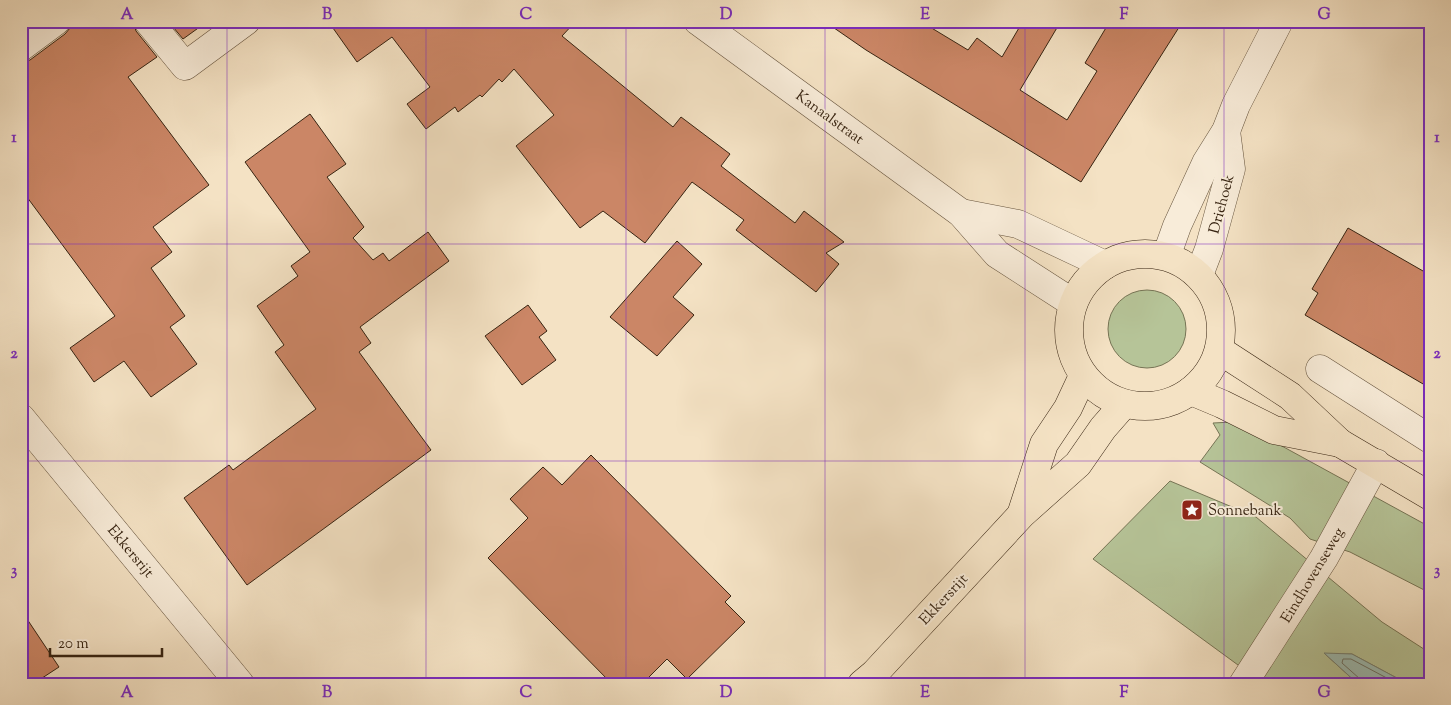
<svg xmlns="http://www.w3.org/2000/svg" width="1451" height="705" viewBox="0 0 1451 705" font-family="'Sorts Mill Goudy',serif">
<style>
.green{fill:#b6c498;stroke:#767455}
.water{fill:#9cbdb5;stroke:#748074}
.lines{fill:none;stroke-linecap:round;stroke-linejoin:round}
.shore{stroke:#6a7064;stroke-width:1}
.building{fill:#cb8666;stroke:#372412}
.minor-casing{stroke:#66543e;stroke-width:29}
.major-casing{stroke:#372412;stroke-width:29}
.minor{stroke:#f8ecd9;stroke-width:28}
.major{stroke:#f4e2c4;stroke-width:28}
.grid{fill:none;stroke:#7b2cbf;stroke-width:1;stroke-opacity:0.55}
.labels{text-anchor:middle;stroke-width:4;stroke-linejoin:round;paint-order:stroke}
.street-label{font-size:15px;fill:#372412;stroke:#f8ecd9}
.poi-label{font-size:15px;fill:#372412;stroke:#f8ecd9;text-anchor:start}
.neatline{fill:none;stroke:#7b2cbf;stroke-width:2}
.grid-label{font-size:16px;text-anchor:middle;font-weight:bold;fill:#7b2cbf}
</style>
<rect width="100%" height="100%" fill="#f4e2c4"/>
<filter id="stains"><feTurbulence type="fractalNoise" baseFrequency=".004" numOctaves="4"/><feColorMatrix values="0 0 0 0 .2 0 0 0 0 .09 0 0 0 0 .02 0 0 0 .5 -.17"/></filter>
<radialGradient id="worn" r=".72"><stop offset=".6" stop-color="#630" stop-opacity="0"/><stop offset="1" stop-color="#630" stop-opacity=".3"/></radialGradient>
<g class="green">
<circle cx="1147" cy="329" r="39"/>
<path d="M1233,422L1280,445L1430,527V593L1350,552L1310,539L1290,518L1200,462L1220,435L1213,423Z"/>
<path d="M1170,481L1256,517L1382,622L1430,653V684H1408L1352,654H1325L1358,684H1264L1093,559Z"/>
</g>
<path class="water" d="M1324,653L1352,654L1408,684H1358Z"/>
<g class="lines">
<path class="shore" d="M1361,684L1360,679L1342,663L1343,659H1351L1398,684"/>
</g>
<g class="building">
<path d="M71,21H133L136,31L157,57L128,77L209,185L153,227L172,252L151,268L185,316L170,327L197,364L151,397L124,361L94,382L70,348L115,316L21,189V62L30,60L65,34L70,28Z"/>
<path d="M168,21H208L183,39Z"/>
<path d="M328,21H576L562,36L673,127L681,117L730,154L721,166L795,223L804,211L844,242L826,253L839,264L816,292L736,230L744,220L692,182L645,243L603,211L580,228L516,146L554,115L514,69L502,82L499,79L482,97L480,95L458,112L455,107L426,129L407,104L430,87L392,37L357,62Z"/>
<path d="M824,21H920L968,50L977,38L1002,57L1023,21H1061L1020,90L1067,120L1097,71L1085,63L1110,21H1183L1081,182L866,50Z"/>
<path d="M310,114L346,164L327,177L364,227L353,238L373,260L383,253L389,261L428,232L449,261L360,327L371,343L359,352L431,450L247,585L184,498L229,465L233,470L316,409L275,352L284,345L257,306L298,276L291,266L310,252L245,162Z"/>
<path d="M1348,228L1430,275V388L1305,315L1318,293L1312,289Z"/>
<path d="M677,241L702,264L673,297L694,315L657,356L610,317Z"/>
<path d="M528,305L547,331L539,337L556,360L522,385L485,336Z"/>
<path d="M591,455L731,596L725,602L745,622L687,679L667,659L642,684H612L488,558L528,518L510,499L543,467L562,485Z"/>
<path d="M21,610L59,667L33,684H21Z"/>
</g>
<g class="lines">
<g class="minor-casing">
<g id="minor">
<path d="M148,21L185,66L246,21"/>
<path d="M698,21L961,213L997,254L1073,303"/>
<path d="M21,47L56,21"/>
<path d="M961,213L1018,224L1105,265"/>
<path d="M1167,254L1177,226L1206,163L1226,131L1236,105L1279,21"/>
<path d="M1199,275L1209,249L1231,169L1226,131"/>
<path d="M1320,369L1430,439"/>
<path d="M21,418L240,684"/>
<path d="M1243,684L1324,558L1376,463"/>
</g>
</g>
<g class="major-casing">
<g id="major">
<circle cx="1145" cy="330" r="76"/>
<path d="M1219,350L1290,396L1340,443L1430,496"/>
<path d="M1191,391L1222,404L1274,430L1340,443"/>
<path d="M1022,512L1044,444L1068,408L1083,376"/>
<path d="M862,684L874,674L1022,514L1078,464L1103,428L1124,404"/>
</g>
</g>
<use href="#minor" class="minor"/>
<use href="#major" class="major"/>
</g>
<path class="grid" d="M227,21V684M426,21V684M626,21V684M825,21V684M1025,21V684M1224,21V684M21,244H1430M21,461H1430"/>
<defs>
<g id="sight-square" transform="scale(1.125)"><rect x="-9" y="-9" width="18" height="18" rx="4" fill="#8f2418" stroke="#f8ecd9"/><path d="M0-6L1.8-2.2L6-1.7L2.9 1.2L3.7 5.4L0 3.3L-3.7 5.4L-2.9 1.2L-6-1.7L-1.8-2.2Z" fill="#fff"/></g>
</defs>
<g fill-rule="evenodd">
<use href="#sight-square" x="1192" y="510"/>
</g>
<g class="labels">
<g class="street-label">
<text transform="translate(830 117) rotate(36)" y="5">Kanaalstraat</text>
<text transform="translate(1221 204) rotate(-75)" y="5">Driehoek</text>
<text transform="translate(131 551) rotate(50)" y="5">Ekkersrijt</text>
<text transform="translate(1312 575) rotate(-59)" y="5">Eindhovenseweg</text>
<text transform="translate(943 599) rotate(-47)" y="5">Ekkersrijt</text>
</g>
<g class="poi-label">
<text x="1208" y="515">Sonnebank</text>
</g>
</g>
<rect width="1451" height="705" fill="none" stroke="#f4e2c4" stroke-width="55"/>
<path d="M50 648v8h112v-8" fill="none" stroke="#372412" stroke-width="2.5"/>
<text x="58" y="648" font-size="15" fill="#372412" stroke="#f8ecd9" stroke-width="4" paint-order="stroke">20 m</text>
<rect x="28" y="28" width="1396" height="650" class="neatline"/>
<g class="grid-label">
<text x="127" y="19">A</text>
<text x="327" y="19">B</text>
<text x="526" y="19">C</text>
<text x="726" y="19">D</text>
<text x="925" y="19">E</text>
<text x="1124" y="19">F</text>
<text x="1324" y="19">G</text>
<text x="14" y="142">1</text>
<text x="1437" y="142">1</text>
<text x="14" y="358">2</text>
<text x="1437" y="358">2</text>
<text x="14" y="575">3</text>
<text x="1437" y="575">3</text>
<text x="127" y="697">A</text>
<text x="327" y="697">B</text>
<text x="526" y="697">C</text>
<text x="726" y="697">D</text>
<text x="925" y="697">E</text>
<text x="1124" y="697">F</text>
<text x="1324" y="697">G</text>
</g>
<rect width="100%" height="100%" filter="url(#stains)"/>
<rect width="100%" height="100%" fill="url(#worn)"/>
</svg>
